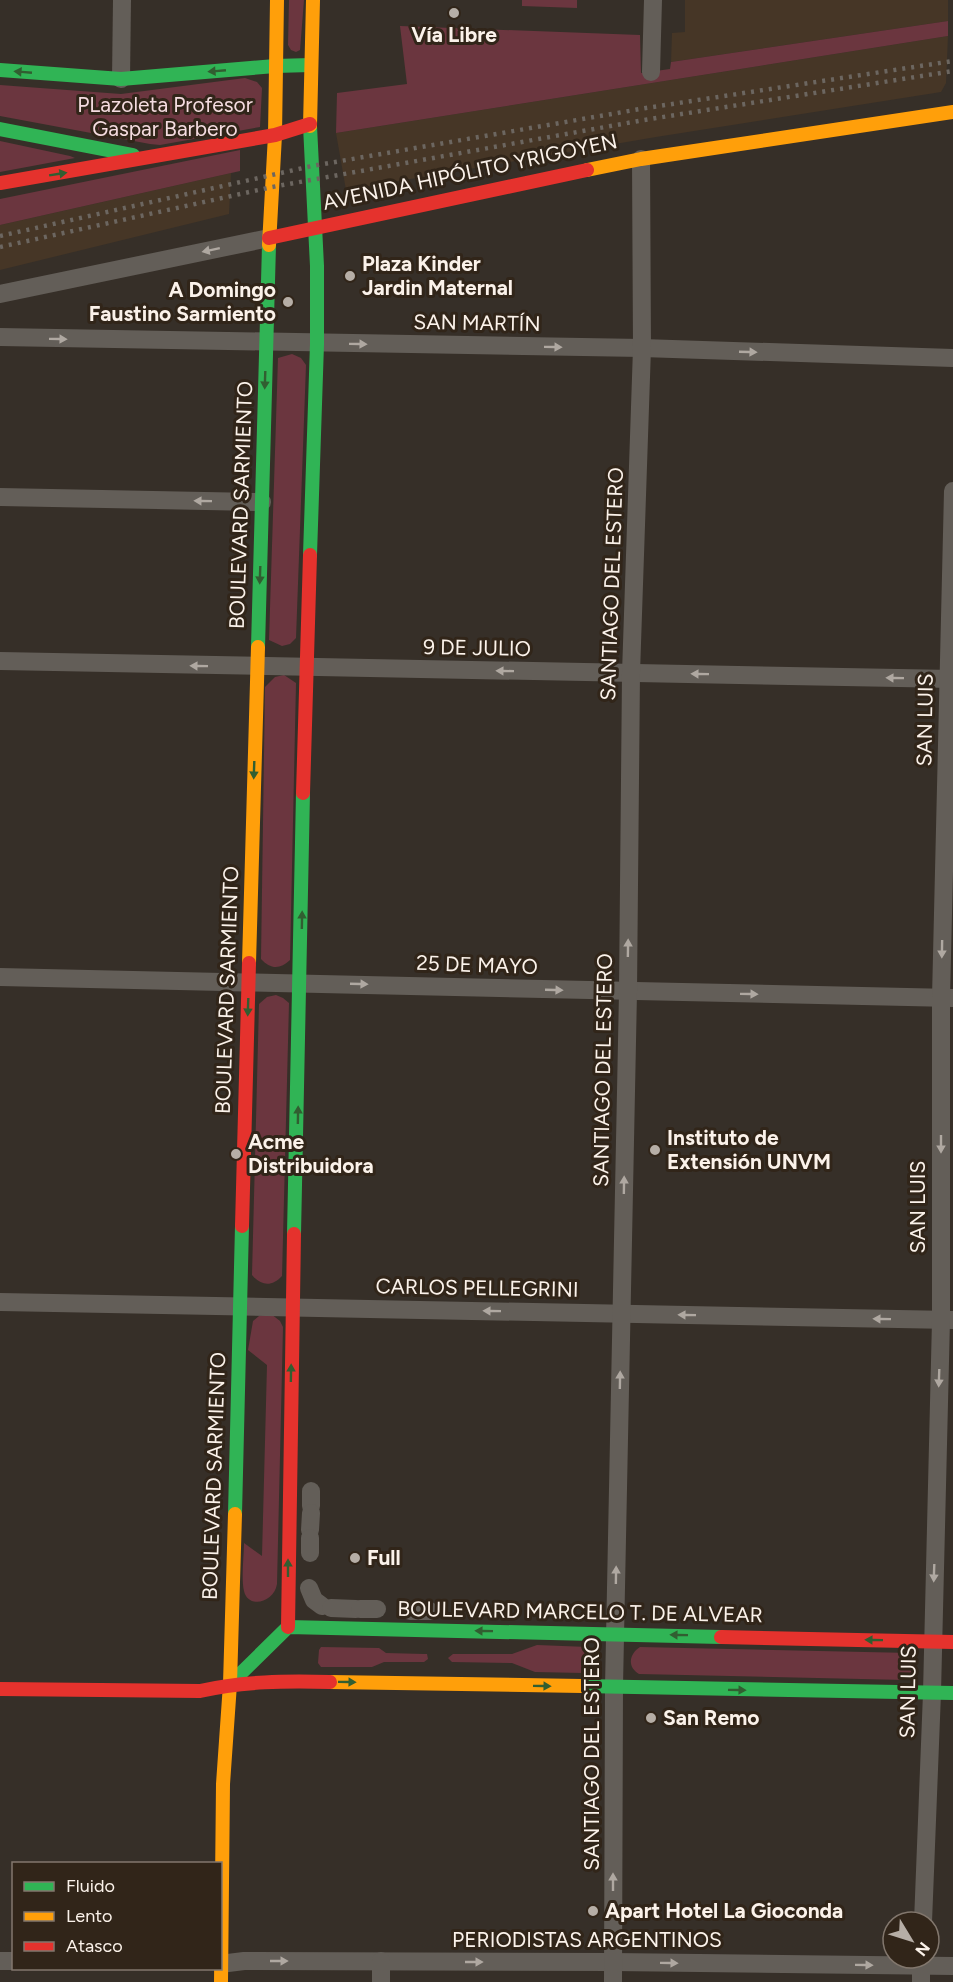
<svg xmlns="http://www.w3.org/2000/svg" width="953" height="1982" viewBox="0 0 953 1982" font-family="Figtree,sans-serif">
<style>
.built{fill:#463626}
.green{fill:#6b363f}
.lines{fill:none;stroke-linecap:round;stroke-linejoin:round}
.street{stroke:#635e58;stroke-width:18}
.fast{stroke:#30b455;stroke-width:14}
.slow{stroke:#ff9f0a;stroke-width:14}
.jam{stroke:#e5322d;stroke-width:14}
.rail{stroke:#6c6660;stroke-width:4.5;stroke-dasharray:3 6;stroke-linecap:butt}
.oneway{fill:#315e31}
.oneway2{fill:#afa8a1}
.poi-dot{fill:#b6aea6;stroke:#312519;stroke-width:2}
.labels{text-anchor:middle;stroke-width:6;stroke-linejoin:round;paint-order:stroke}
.poi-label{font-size:21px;font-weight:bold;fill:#fbf2ea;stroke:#312519;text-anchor:start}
.park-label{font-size:21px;fill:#f5dce0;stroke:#312519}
.street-label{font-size:21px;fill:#fbf2ea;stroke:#312519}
</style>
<rect width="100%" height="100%" fill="#362f28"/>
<g class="built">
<path d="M685,0H948V21L671,62L672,33L685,32Z"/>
<path d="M948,36L946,83L941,92L656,137L346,190L336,133Z"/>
<path d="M231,173L229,214L0,270V225Z"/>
</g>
<g class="green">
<path d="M289,0H304L300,50L296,52L291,50L288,45Z"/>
<path d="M522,0H577V8L522,6Z"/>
<path d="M948,21V36L336,133L337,93L407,84L400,26L640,35L641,73L670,69L671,62Z"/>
<path d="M245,78L257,82L262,88L260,127L160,145L150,144L0,116V85L121,94Z"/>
<path d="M0,141L70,156L75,158L0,172Z"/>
<path d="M240,150V171L0,225V199Z"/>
<path d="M292,354L301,358L306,365L296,638L290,644L282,646L269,640L278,358Z"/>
<path d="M284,675L296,683L290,960C280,970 270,969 261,959L265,687L275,677Z"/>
<path d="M276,995L283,998L289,1003L282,1276C272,1287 261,1286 252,1275L259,1004L267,997Z"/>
<path d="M271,1314L280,1321L283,1327L277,1584C274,1603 248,1609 244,1591C241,1578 244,1556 244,1543L262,1556L267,1365L248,1350L253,1321L259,1316Z"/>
<path d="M537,1645L588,1647L594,1653V1665L588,1671L583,1673L535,1672L512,1663L452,1662L448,1658L453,1654H512Z"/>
<path d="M321,1647L379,1648L386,1653L424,1654H427L428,1659L424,1662H384L372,1667H321L318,1663L319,1650Z"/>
<path d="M640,1647L911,1653C918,1663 919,1674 906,1680L639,1674C627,1667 629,1654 640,1647Z"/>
</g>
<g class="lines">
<g class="street">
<path d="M651,72L653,0"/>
<path d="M121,79L122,0"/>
<path d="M0,294L269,238"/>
<path d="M0,337L642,348L953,358"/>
<path d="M0,497L262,502"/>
<path d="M0,661L953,679"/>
<path d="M0,977L952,998"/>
<path d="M0,1302L952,1320"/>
<path d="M311,1506V1491"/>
<path d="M310,1530L311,1513"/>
<path d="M310,1553V1538"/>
<path d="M309,1588L314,1600L322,1606"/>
<path d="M331,1608L356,1609"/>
<path d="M360,1609H377"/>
<path d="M410,1611H430"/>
<path d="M923,1922L932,1693L941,1320V998L953,491"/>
<path d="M0,1961H14"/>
<path d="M220,1964L244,1961L613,1962L953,1966"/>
<path d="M381,1982V1961"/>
<path d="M613,1982L614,1687L628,992L631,673L642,348L641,159"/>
<path d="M921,1982V1958"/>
</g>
<g class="fast">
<path d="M0,70L121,79L275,66L311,65"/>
<path d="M0,129L133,155"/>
<path d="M310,555L317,344V266L310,126"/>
<path d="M258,647L269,245"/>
<path d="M294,1234L303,793"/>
<path d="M235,1514L242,1226"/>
<path d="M230,1684L288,1627L721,1637"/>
<path d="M582,1686L953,1693"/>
</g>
<g class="slow">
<path d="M310,126L313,0"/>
<path d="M587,170L641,159L953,112"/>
<path d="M269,245L275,135L277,0"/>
<path d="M249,963L258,647"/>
<path d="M330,1682L582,1686"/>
<path d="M221,1982L223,1784L230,1684L235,1514"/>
</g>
<g class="jam">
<path d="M0,183L275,135L310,124"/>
<path d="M269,238L587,170"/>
<path d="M303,793L310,555"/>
<path d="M242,1226L249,963"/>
<path d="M288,1627L294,1234"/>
<path d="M721,1637L953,1642"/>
<path d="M0,1689L200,1691C243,1681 286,1681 330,1682"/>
</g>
<g class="rail">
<path d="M0,236L312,166L646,108L953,61"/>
<path d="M0,247L272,187L644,120L953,71"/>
</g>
</g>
<defs><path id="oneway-solid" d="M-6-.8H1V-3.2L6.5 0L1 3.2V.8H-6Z" transform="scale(1.5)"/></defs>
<g class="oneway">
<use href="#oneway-solid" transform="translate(217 71) rotate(175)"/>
<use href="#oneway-solid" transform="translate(23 72) rotate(-175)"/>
<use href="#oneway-solid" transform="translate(58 174) rotate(-9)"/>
<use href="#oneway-solid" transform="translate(265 380) rotate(92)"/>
<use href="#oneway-solid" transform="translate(260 575) rotate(92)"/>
<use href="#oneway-solid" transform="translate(254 770) rotate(92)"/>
<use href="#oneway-solid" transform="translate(302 920) rotate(-89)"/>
<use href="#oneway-solid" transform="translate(248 1007) rotate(92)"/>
<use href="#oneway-solid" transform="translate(298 1115) rotate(-89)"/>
<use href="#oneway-solid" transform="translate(291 1373) rotate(-89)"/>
<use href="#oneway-solid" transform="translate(288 1568) rotate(-90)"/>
<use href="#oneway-solid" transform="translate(484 1631) rotate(-179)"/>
<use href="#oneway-solid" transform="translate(679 1635) rotate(-179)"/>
<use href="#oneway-solid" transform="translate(874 1640) rotate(-179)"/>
<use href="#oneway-solid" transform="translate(347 1682) rotate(1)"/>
<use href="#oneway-solid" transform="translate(542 1686) rotate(1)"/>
<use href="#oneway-solid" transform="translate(737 1690) rotate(1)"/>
</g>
<g class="oneway2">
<use href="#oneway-solid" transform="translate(211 250) rotate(168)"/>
<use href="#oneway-solid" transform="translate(58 339) rotate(1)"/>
<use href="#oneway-solid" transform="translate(358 344) rotate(1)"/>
<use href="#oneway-solid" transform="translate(553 347) rotate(1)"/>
<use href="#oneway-solid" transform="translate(748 352) rotate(2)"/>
<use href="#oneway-solid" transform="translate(203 501) rotate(-179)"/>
<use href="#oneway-solid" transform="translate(199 666) rotate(-179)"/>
<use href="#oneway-solid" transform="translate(505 671) rotate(-179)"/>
<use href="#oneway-solid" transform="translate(700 674) rotate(-179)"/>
<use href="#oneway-solid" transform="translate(895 678) rotate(-179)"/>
<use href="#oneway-solid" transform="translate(628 948) rotate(-89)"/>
<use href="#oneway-solid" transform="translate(942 949) rotate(91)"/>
<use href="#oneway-solid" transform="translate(359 984) rotate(2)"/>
<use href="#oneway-solid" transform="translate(554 990) rotate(2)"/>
<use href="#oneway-solid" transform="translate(749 994) rotate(1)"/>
<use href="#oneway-solid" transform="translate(941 1144) rotate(90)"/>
<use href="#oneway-solid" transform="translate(624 1185) rotate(-89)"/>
<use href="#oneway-solid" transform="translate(492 1311) rotate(-179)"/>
<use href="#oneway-solid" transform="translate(687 1315) rotate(-179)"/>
<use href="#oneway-solid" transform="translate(882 1319) rotate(-179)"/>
<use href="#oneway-solid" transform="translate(939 1378) rotate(92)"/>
<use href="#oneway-solid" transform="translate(620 1380) rotate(-89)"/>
<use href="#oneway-solid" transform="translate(934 1573) rotate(92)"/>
<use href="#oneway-solid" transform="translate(616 1575) rotate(-89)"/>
<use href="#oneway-solid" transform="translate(613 1882) rotate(-90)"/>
<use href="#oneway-solid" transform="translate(279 1961)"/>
<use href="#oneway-solid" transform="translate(474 1962)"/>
<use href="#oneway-solid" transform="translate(669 1963) rotate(1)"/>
<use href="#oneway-solid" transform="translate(864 1965) rotate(1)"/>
</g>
<g class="poi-dot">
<circle cx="454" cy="13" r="6"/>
<circle cx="350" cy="276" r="6"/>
<circle cx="288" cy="302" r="6"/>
<circle cx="655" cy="1150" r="6"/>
<circle cx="236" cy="1154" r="6"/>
<circle cx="355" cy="1558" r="6"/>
<circle cx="651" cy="1718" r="6"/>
<circle cx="593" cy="1911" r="6"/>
</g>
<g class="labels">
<g class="poi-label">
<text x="454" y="42" text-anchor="middle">Vía Libre</text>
<text x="362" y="271">Plaza Kinder<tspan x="362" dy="24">Jardin Maternal</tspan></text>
<text x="276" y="297" text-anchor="end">A Domingo<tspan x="276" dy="24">Faustino Sarmiento</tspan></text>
<text x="667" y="1145">Instituto de<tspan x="667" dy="24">Extensión UNVM</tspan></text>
<text x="248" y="1149">Acme<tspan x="248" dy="24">Distribuidora</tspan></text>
<text x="367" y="1565">Full</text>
<text x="663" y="1725">San Remo</text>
<text x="605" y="1918">Apart Hotel La Gioconda</text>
</g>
<g class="park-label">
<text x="165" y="112">PLazoleta Profesor<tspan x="165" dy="24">Gaspar Barbero</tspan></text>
</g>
<g class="street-label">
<text transform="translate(470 172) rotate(-12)" y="7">AVENIDA HIPÓLITO YRIGOYEN</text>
<text transform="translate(477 323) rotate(1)" y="7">SAN MARTÍN</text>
<text transform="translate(241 505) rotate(-88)" y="7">BOULEVARD SARMIENTO</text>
<text transform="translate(612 584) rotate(-88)" y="7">SANTIAGO DEL ESTERO</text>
<text transform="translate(477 648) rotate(1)" y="7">9 DE JULIO</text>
<text transform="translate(925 720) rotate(-89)" y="7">SAN LUIS</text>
<text transform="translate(477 965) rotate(2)" y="7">25 DE MAYO</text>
<text transform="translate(227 990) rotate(-88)" y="7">BOULEVARD SARMIENTO</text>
<text transform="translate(603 1070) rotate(-89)" y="7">SANTIAGO DEL ESTERO</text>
<text transform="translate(918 1207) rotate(-90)" y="7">SAN LUIS</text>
<text transform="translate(477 1288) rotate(1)" y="7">CARLOS PELLEGRINI</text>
<text transform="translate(214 1476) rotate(-88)" y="7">BOULEVARD SARMIENTO</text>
<text transform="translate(580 1612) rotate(1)" y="7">BOULEVARD MARCELO T. DE ALVEAR</text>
<text transform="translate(908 1692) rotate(-89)" y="7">SAN LUIS</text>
<text transform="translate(592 1754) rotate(-90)" y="7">SANTIAGO DEL ESTERO</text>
<text x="587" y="1947">PERIODISTAS ARGENTINOS</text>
</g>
</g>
<rect x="12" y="1862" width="210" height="108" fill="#312519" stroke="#82776d" stroke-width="1.5"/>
<rect x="24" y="1882" width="30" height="9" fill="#30b455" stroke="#82776d" stroke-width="1.5"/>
<text x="66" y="1892" font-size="18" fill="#fbf2ea">Fluido</text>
<rect x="24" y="1912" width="30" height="9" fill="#ff9f0a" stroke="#82776d" stroke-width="1.5"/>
<text x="66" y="1922" font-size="18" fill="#fbf2ea">Lento</text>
<rect x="24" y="1942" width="30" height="9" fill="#e5322d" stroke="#82776d" stroke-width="1.5"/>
<text x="66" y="1952" font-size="18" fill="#fbf2ea">Atasco</text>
<g transform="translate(911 1940) rotate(128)"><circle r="28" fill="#312519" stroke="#82776d" stroke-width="1.5"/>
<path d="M0-4.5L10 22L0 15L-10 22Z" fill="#b6aea6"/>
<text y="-9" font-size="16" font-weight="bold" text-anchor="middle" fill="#fbf2ea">N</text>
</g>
</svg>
